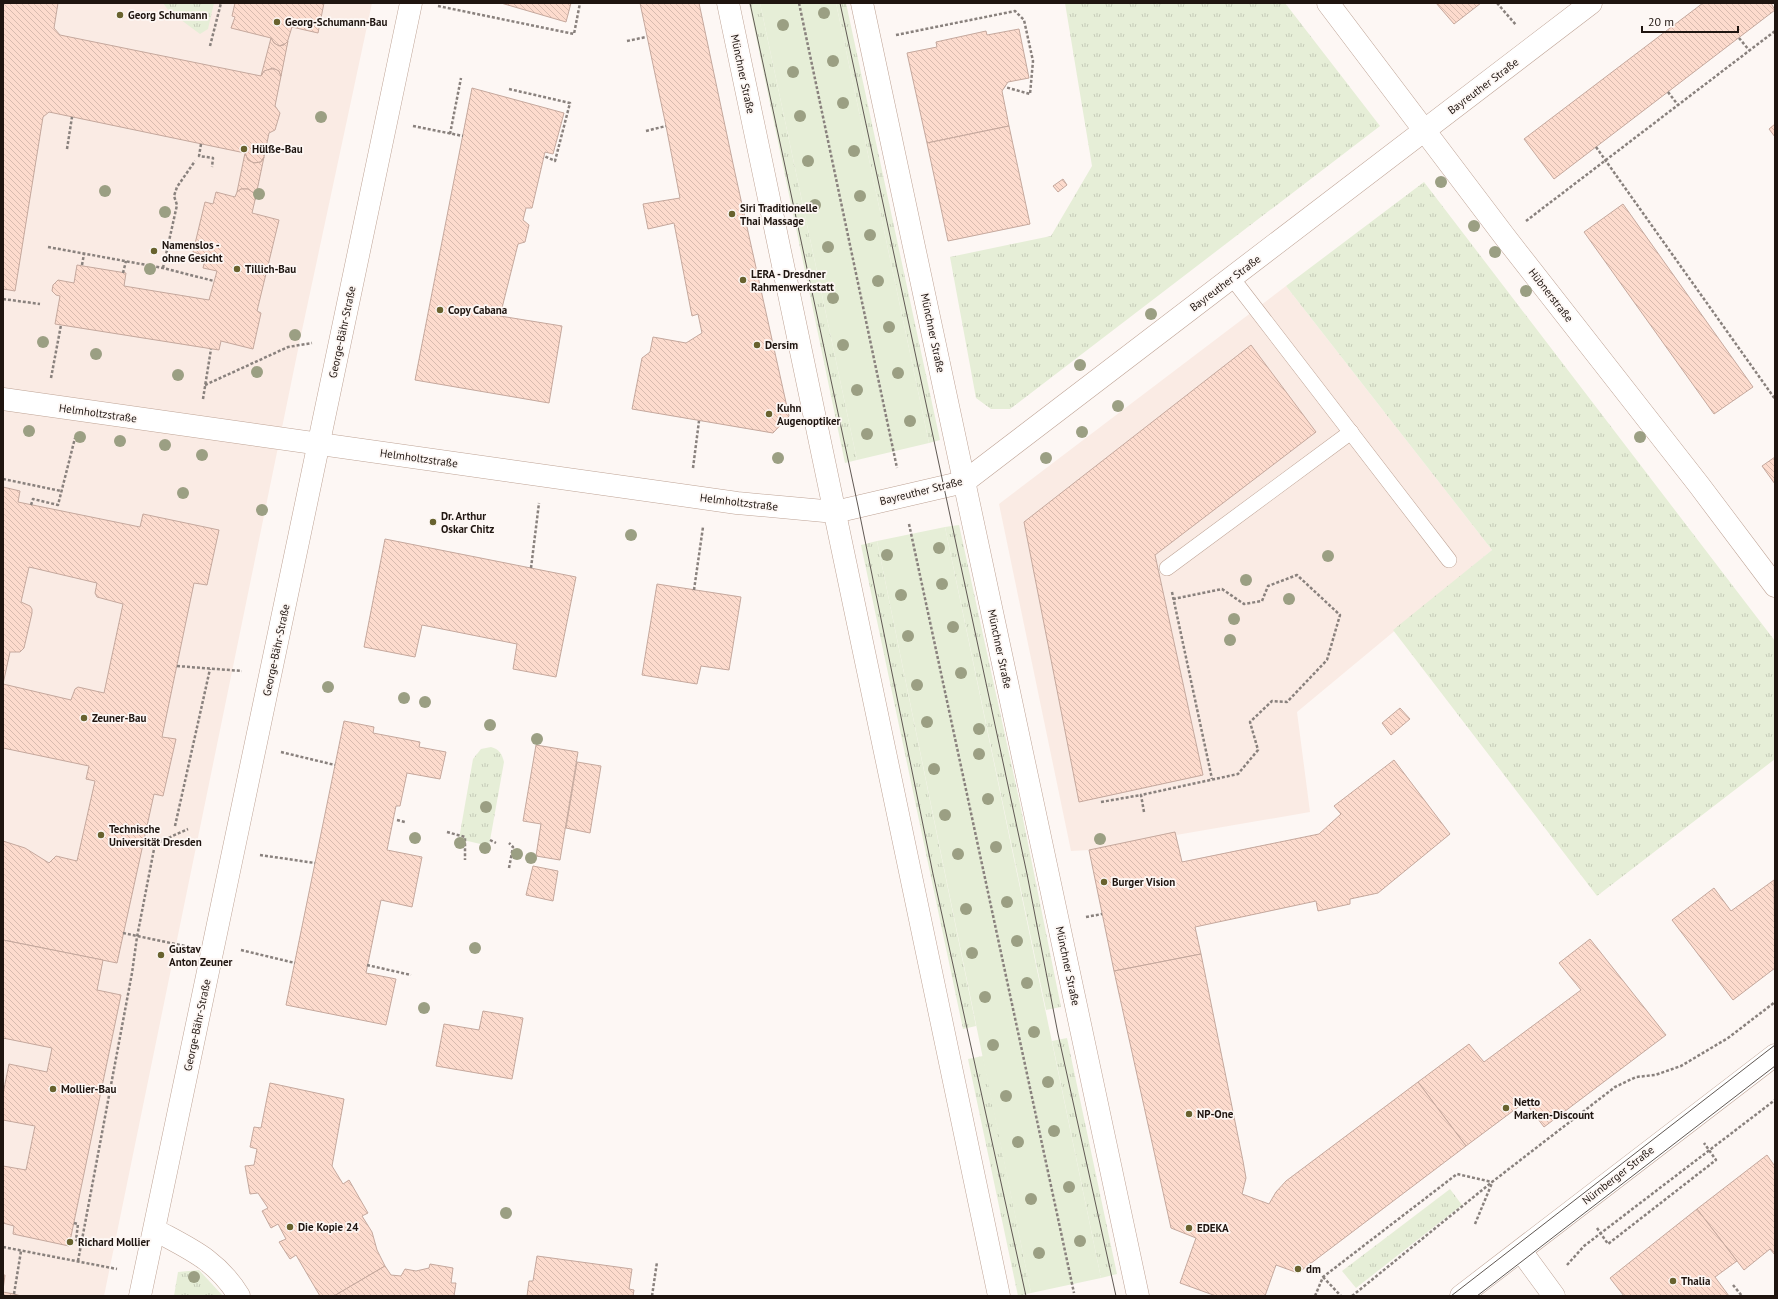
<svg xmlns="http://www.w3.org/2000/svg" width="1778" height="1299" viewBox="0 0 1778 1299" font-family="'PT Sans',sans-serif">
<style>
.built{fill:#faebe4}
.grass{fill:url(#grass-tufts)}
.green{fill:#e6eed7}
.building{fill:url(#building-back-hatch);stroke:#c5a89d;fill-rule:evenodd}
.lines{fill:none;stroke-linecap:round;stroke-linejoin:round}
.lane-casing{stroke:#bea395;stroke-width:16}
.street-casing{stroke:#bea395;stroke-width:23}
.secondary-casing{stroke:#bea395;stroke-width:23}
.path{stroke:#89817d;stroke-width:2.5;stroke-dasharray:3 2;stroke-linecap:butt}
.lane{stroke:#fff;stroke-width:15}
.street{stroke:#fff;stroke-width:22}
.secondary{stroke:#fff;stroke-width:22}
.tram{stroke:#605853;stroke-width:1}
.tree{fill:#9b9f83}
.poi-dot{fill:#68622e;stroke:#fdf7f4;stroke-width:1.5}
.labels{text-anchor:middle;stroke-width:3.5;stroke-linejoin:round;paint-order:stroke}
.poi-label{font-size:11px;font-weight:bold;fill:#1f1510;stroke:#fdf7f4;text-anchor:start}
.street-label{font-size:11px;fill:#1f1510;stroke:#fdf7f4}
</style>
<defs>
<pattern id="grass-tufts" width="24" height="20" patternUnits="userSpaceOnUse"><rect width="24" height="20" fill="#e6eed7"/><path d="M3 7l-1-3M5 7V3M7 7l1-3M15 17l-1-3M17 17v-4M19 17l1-3" fill="none" stroke="#c5cbb8"/></pattern>
<pattern id="building-back-hatch" width="6" height="6" patternUnits="userSpaceOnUse"><rect width="6" height="6" fill="#fddbcd"/><path d="M-1 5l2 2M0 0l6 6M5-1l2 2" fill="none" stroke="#d8bbaf"/></pattern>
</defs>
<rect width="100%" height="100%" fill="#fdf7f4"/>
<g class="built">
<path d="M3,3H372L301,335L104,1296H3Z"/>
<path d="M1286,286L1492,550L1297,712L1310,812L1089,850L1071,851L999,504Z"/>
</g>
<g class="grass">
<path d="M163,3H214L208,29L200,34L169,11Z"/>
<path d="M749,3H760L857,460L845,463Z"/>
<path d="M836,3H846L940,440L929,443Z"/>
<path d="M1065,3H1285L1380,126L1010,409H991L976,398L950,257L1051,236L1092,166Z"/>
<path d="M1424,182L1775,641V759L1597,896L1393,630L1492,550L1286,286Z"/>
<path d="M959,525L1019,799L1061,1007L1046,1010L945,527Z"/>
<path d="M877,541L976,1026L963,1029L861,545Z"/>
<path d="M491,747C499,749 502,754 504,762L489,846L459,839L473,759L481,749Z"/>
<path d="M1067,1038L1117,1274L1101,1278L1052,1041Z"/>
<path d="M983,1056L1031,1293L1018,1296L968,1059Z"/>
<path d="M1450,1189L1462,1205L1356,1288L1342,1271Z"/>
<path d="M199,1270L223,1296H174L178,1272Z"/>
</g>
<g class="green">
<path d="M760,3H836L929,443L857,460Z"/>
<path d="M945,527L1101,1278L1031,1293L877,541Z"/>
</g>
<g class="building">
<path d="M3,3H58L54,28L60,35L261,76L264,71L266,69H276L279,71L281,76L275,106L280,113L275,130L269,133L264,157L261,162L254,163L248,160L245,153L49,112L43,117L15,291L3,289Z"/>
<path d="M235,3H324L318,33L292,27L287,43L279,46L274,43L271,38L231,28L235,17L232,16Z"/>
<path d="M501,3H571L566,22Z"/>
<path d="M640,3H699L735,173L789,416L773,433L632,409L642,358L650,352L653,337L686,343L702,333L698,314L692,316L674,223L648,229L643,204L680,198L666,126Z"/>
<path d="M1436,3H1481L1454,24Z"/>
<path d="M1703,3H1771L1775,10L1554,179L1524,139Z"/>
<path d="M1019,29L1029,78L1008,82L1002,91L1009,126L927,143L907,53L937,47L936,42L986,31L987,35Z"/>
<path d="M271,38L274,43L279,46L284,45L288,41L281,76L279,71L273,68L264,71L261,76Z"/>
<path d="M472,88L564,113L553,154L545,152L532,208H526L523,220L529,225L525,242L518,244L500,316L562,326L549,403L415,380Z"/>
<path d="M1775,124V137L1769,129Z"/>
<path d="M1009,126L1030,224L948,241L927,143Z"/>
<path d="M245,153L248,160L254,163L261,162L264,157L255,200V194L248,189H241L237,192Z"/>
<path d="M1063,179L1067,185L1058,192L1053,186Z"/>
<path d="M241,189H248L255,194V200L252,213L279,220L257,311L261,313L253,349L221,341L219,350L55,324L60,296L56,295L52,291L53,285L58,280L74,283L77,265L126,273L124,286L209,300L217,271L203,268L206,256L193,252L205,202L213,204L216,192L235,197L237,192Z"/>
<path d="M1623,204L1753,387L1714,414L1584,232Z"/>
<path d="M1251,345L1316,432L1155,555L1203,775L1079,802L1024,522Z"/>
<path d="M1775,457V484L1762,466Z"/>
<path d="M3,487L20,491L18,502L140,527L143,514L219,530L207,585L194,583L162,737L176,739L163,796L154,794L117,963L3,940V841L25,848L49,863L56,856L77,861L95,781L86,779L89,766L3,748ZM29,567L97,583L95,593L97,597L123,604L104,693L78,687L75,689L71,700L3,684L10,652H20L24,648L32,613V609L30,606L21,602Z"/>
<path d="M385,539L576,577L556,677L513,669L517,644L422,625L415,657L364,647Z"/>
<path d="M657,584L741,597L729,670L701,666L697,684L642,675Z"/>
<path d="M1400,708L1410,719L1391,735L1382,723Z"/>
<path d="M344,721L374,727L373,733L420,742L419,747L446,752L440,779L407,773L400,806H396L387,850L422,857L412,907L381,900L366,973L396,979L386,1025L286,1005Z"/>
<path d="M536,745L578,752L560,860L536,856L541,824L523,821Z"/>
<path d="M1394,760L1450,834L1378,893L1350,899V904L1318,911L1316,901L1195,927L1201,954L1114,971L1089,850L1175,832L1182,862L1319,834L1341,814L1334,806Z"/>
<path d="M577,762L601,766L590,833L566,828Z"/>
<path d="M533,866L558,871L553,901L526,895Z"/>
<path d="M1774,880L1775,968L1733,1000L1672,920L1714,888L1731,911Z"/>
<path d="M1590,939L1666,1035L1544,1127L1525,1102L1466,1146L1418,1082L1469,1044L1484,1062L1581,990L1559,963Z"/>
<path d="M3,940L103,960L97,990L121,995L69,1246L13,1234L14,1226L3,1223V1166L26,1170L35,1126L3,1120V1094L9,1064L47,1072L52,1048L3,1038Z"/>
<path d="M1201,954L1243,1161L1246,1178L1242,1194L1269,1204L1276,1192L1286,1181L1418,1082L1466,1146L1298,1273L1276,1265L1265,1296H1216L1180,1283L1196,1238L1171,1228L1114,971Z"/>
<path d="M483,1011L523,1018L512,1079L436,1066L444,1024L479,1030Z"/>
<path d="M270,1083L344,1099L332,1166L343,1184L349,1180L368,1213L362,1216L372,1232L377,1250L385,1266L334,1296H320L296,1255L290,1259L279,1242L286,1239L278,1224L271,1228L262,1211L268,1208L258,1193L250,1194L245,1166L254,1165L257,1149L250,1147L254,1127L261,1128Z"/>
<path d="M1767,1155L1774,1165L1775,1164V1255L1770,1249L1744,1270L1697,1209Z"/>
<path d="M1697,1209L1737,1261L1715,1277L1729,1296H1624L1610,1278Z"/>
<path d="M537,1256L632,1269L629,1289L634,1290L633,1296H527L529,1281H533Z"/>
<path d="M430,1264L453,1268L451,1283H456L454,1296H334L385,1266L391,1275L401,1276L405,1269L416,1271L429,1268Z"/>
<path d="M3,1275H5L3,1290Z"/>
<path d="M3,1292L14,1294L21,1296H3Z"/>
</g>
<g class="lines">
<g class="lane-casing">
<g id="lane">
<path d="M1232,278L1449,560"/>
<path d="M1167,568L1351,432"/>
</g>
</g>
<g class="street-casing">
<g id="street">
<path d="M1328,3L1505,237L1699,485L1775,586"/>
<path d="M3,399L737,503L835,512L964,482L1591,3"/>
<path d="M155,1230C190,1249 217,1260 239,1296"/>
<path d="M1521,1251L1554,1296"/>
<path d="M140,1296L411,3"/>
</g>
</g>
<g class="secondary-casing">
<g id="secondary">
<path d="M728,3L999,1296"/>
<path d="M862,3L1138,1296"/>
<path d="M1461,1296L1775,1055"/>
</g>
</g>
<g class="path">
<path d="M799,3L897,468"/>
<path d="M1497,3L1516,25"/>
<path d="M438,6L574,34L580,3"/>
<path d="M896,35L1015,11L1024,20L1033,61L1030,94L1005,87"/>
<path d="M1739,38L1749,50"/>
<path d="M627,41L646,37"/>
<path d="M210,46L221,3"/>
<path d="M509,89L570,103L555,161L544,156"/>
<path d="M1668,92L1678,105"/>
<path d="M413,126L463,136"/>
<path d="M646,131L666,126"/>
<path d="M450,134L461,78"/>
<path d="M201,144L199,156L213,158L212,167"/>
<path d="M1596,147L1775,399"/>
<path d="M67,149L72,117"/>
<path d="M1526,221L1775,31"/>
<path d="M48,247L163,268L214,281"/>
<path d="M82,265L84,254"/>
<path d="M163,268L177,205L174,196L177,187L195,161"/>
<path d="M123,273L126,261"/>
<path d="M3,299L40,304"/>
<path d="M51,378L61,325"/>
<path d="M205,385L288,347L312,343"/>
<path d="M203,399L211,349"/>
<path d="M693,468L699,421"/>
<path d="M3,479L61,491"/>
<path d="M31,505L33,499L58,505L75,438"/>
<path d="M909,524L1074,1293"/>
<path d="M531,568L539,503"/>
<path d="M694,590L703,527"/>
<path d="M1172,592L1212,779"/>
<path d="M177,666L242,671"/>
<path d="M281,752L335,765"/>
<path d="M1101,802L1141,795"/>
<path d="M1144,812L1141,795L1238,774L1258,750L1250,722L1272,701L1287,702L1327,660L1340,615L1297,575L1268,586L1262,601L1244,604L1222,589L1173,599"/>
<path d="M397,820L405,822"/>
<path d="M175,826L210,669"/>
<path d="M447,832L465,837V860"/>
<path d="M490,840L496,843"/>
<path d="M155,844L188,829"/>
<path d="M260,855L315,863"/>
<path d="M509,868L513,847L509,843"/>
<path d="M1086,917L1102,914"/>
<path d="M123,933L185,946"/>
<path d="M241,950L295,963"/>
<path d="M367,965L411,975"/>
<path d="M74,1223L78,1224L76,1240L82,1241"/>
<path d="M1475,1224L1492,1183"/>
<path d="M1597,1228L1608,1244L1716,1160L1704,1143"/>
<path d="M3,1247L117,1269"/>
<path d="M78,1261L132,973L137,937L155,844L144,841"/>
<path d="M1567,1265L1584,1246L1775,1100"/>
<path d="M1323,1277L1341,1296"/>
<path d="M1733,1285L1742,1296"/>
<path d="M14,1294L21,1251"/>
<path d="M652,1296L657,1262"/>
<path d="M1315,1296L1323,1277L1457,1174L1492,1182"/>
<path d="M1352,1296L1492,1182L1615,1087L1636,1077L1655,1075L1681,1066L1728,1038L1775,1002"/>
</g>
<use href="#lane" class="lane"/>
<use href="#street" class="street"/>
<use href="#secondary" class="secondary"/>
<g class="tram">
<path d="M750,3L858,506L933,874L1026,1296"/>
<path d="M840,3L1027,874L1058,1034L1116,1296"/>
<path d="M1451,1296L1775,1045"/>
<path d="M1477,1296L1775,1066"/>
</g>
</g>
<g class="tree">
<circle cx="824" cy="13" r="6"/>
<circle cx="783" cy="25" r="6"/>
<circle cx="833" cy="61" r="6"/>
<circle cx="793" cy="72" r="6"/>
<circle cx="843" cy="103" r="6"/>
<circle cx="800" cy="116" r="6"/>
<circle cx="321" cy="117" r="6"/>
<circle cx="854" cy="151" r="6"/>
<circle cx="808" cy="161" r="6"/>
<circle cx="1441" cy="182" r="6"/>
<circle cx="105" cy="191" r="6"/>
<circle cx="259" cy="194" r="6"/>
<circle cx="860" cy="196" r="6"/>
<circle cx="815" cy="205" r="6"/>
<circle cx="165" cy="212" r="6"/>
<circle cx="1474" cy="226" r="6"/>
<circle cx="870" cy="235" r="6"/>
<circle cx="828" cy="247" r="6"/>
<circle cx="1495" cy="252" r="6"/>
<circle cx="150" cy="269" r="6"/>
<circle cx="878" cy="281" r="6"/>
<circle cx="1526" cy="291" r="6"/>
<circle cx="833" cy="298" r="6"/>
<circle cx="1151" cy="314" r="6"/>
<circle cx="889" cy="327" r="6"/>
<circle cx="295" cy="335" r="6"/>
<circle cx="43" cy="342" r="6"/>
<circle cx="843" cy="345" r="6"/>
<circle cx="96" cy="354" r="6"/>
<circle cx="1080" cy="365" r="6"/>
<circle cx="257" cy="372" r="6"/>
<circle cx="898" cy="373" r="6"/>
<circle cx="178" cy="375" r="6"/>
<circle cx="857" cy="390" r="6"/>
<circle cx="1118" cy="406" r="6"/>
<circle cx="910" cy="421" r="6"/>
<circle cx="29" cy="431" r="6"/>
<circle cx="1082" cy="432" r="6"/>
<circle cx="867" cy="434" r="6"/>
<circle cx="80" cy="437" r="6"/>
<circle cx="1640" cy="437" r="6"/>
<circle cx="120" cy="441" r="6"/>
<circle cx="165" cy="445" r="6"/>
<circle cx="202" cy="455" r="6"/>
<circle cx="778" cy="458" r="6"/>
<circle cx="1046" cy="458" r="6"/>
<circle cx="183" cy="493" r="6"/>
<circle cx="262" cy="510" r="6"/>
<circle cx="631" cy="535" r="6"/>
<circle cx="939" cy="548" r="6"/>
<circle cx="887" cy="555" r="6"/>
<circle cx="1328" cy="556" r="6"/>
<circle cx="1246" cy="580" r="6"/>
<circle cx="942" cy="584" r="6"/>
<circle cx="901" cy="595" r="6"/>
<circle cx="1289" cy="599" r="6"/>
<circle cx="1234" cy="619" r="6"/>
<circle cx="953" cy="627" r="6"/>
<circle cx="908" cy="636" r="6"/>
<circle cx="1230" cy="640" r="6"/>
<circle cx="961" cy="673" r="6"/>
<circle cx="917" cy="685" r="6"/>
<circle cx="328" cy="687" r="6"/>
<circle cx="404" cy="698" r="6"/>
<circle cx="425" cy="702" r="6"/>
<circle cx="927" cy="722" r="6"/>
<circle cx="490" cy="725" r="6"/>
<circle cx="979" cy="729" r="6"/>
<circle cx="537" cy="739" r="6"/>
<circle cx="979" cy="754" r="6"/>
<circle cx="934" cy="769" r="6"/>
<circle cx="988" cy="799" r="6"/>
<circle cx="486" cy="807" r="6"/>
<circle cx="945" cy="815" r="6"/>
<circle cx="415" cy="838" r="6"/>
<circle cx="1100" cy="839" r="6"/>
<circle cx="460" cy="843" r="6"/>
<circle cx="996" cy="847" r="6"/>
<circle cx="485" cy="848" r="6"/>
<circle cx="517" cy="854" r="6"/>
<circle cx="958" cy="854" r="6"/>
<circle cx="531" cy="858" r="6"/>
<circle cx="1007" cy="902" r="6"/>
<circle cx="966" cy="909" r="6"/>
<circle cx="1017" cy="941" r="6"/>
<circle cx="475" cy="948" r="6"/>
<circle cx="972" cy="953" r="6"/>
<circle cx="1027" cy="983" r="6"/>
<circle cx="985" cy="997" r="6"/>
<circle cx="424" cy="1008" r="6"/>
<circle cx="1034" cy="1032" r="6"/>
<circle cx="993" cy="1045" r="6"/>
<circle cx="1048" cy="1082" r="6"/>
<circle cx="1006" cy="1096" r="6"/>
<circle cx="1054" cy="1131" r="6"/>
<circle cx="1018" cy="1142" r="6"/>
<circle cx="1069" cy="1187" r="6"/>
<circle cx="1031" cy="1199" r="6"/>
<circle cx="506" cy="1213" r="6"/>
<circle cx="1080" cy="1241" r="6"/>
<circle cx="1039" cy="1253" r="6"/>
<circle cx="194" cy="1277" r="6"/>
</g>
<g class="poi-dot">
<circle cx="120" cy="15" r="4"/>
<circle cx="277" cy="22" r="4"/>
<circle cx="244" cy="149" r="4"/>
<circle cx="732" cy="214" r="4"/>
<circle cx="154" cy="251" r="4"/>
<circle cx="237" cy="269" r="4"/>
<circle cx="743" cy="280" r="4"/>
<circle cx="440" cy="310" r="4"/>
<circle cx="757" cy="345" r="4"/>
<circle cx="769" cy="414" r="4"/>
<circle cx="433" cy="522" r="4"/>
<circle cx="84" cy="718" r="4"/>
<circle cx="101" cy="835" r="4"/>
<circle cx="1104" cy="882" r="4"/>
<circle cx="161" cy="955" r="4"/>
<circle cx="53" cy="1089" r="4"/>
<circle cx="1506" cy="1108" r="4"/>
<circle cx="1189" cy="1114" r="4"/>
<circle cx="290" cy="1227" r="4"/>
<circle cx="1189" cy="1228" r="4"/>
<circle cx="70" cy="1242" r="4"/>
<circle cx="1298" cy="1269" r="4"/>
<circle cx="1673" cy="1281" r="4"/>
</g>
<g class="labels">
<g class="poi-label">
<text x="128" y="19">Georg Schumann</text>
<text x="285" y="26">Georg-Schumann-Bau</text>
<text x="252" y="153">Hülße-Bau</text>
<text x="740" y="212">Siri Traditionelle<tspan x="740" dy="13">Thai Massage</tspan></text>
<text x="162" y="249">Namenslos -<tspan x="162" dy="13">ohne Gesicht</tspan></text>
<text x="245" y="273">Tillich-Bau</text>
<text x="751" y="278">LERA - Dresdner<tspan x="751" dy="13">Rahmenwerkstatt</tspan></text>
<text x="448" y="314">Copy Cabana</text>
<text x="765" y="349">Dersim</text>
<text x="777" y="412">Kuhn<tspan x="777" dy="13">Augenoptiker</tspan></text>
<text x="441" y="520">Dr. Arthur<tspan x="441" dy="13">Oskar Chitz</tspan></text>
<text x="92" y="722">Zeuner-Bau</text>
<text x="109" y="833">Technische<tspan x="109" dy="13">Universität Dresden</tspan></text>
<text x="1112" y="886">Burger Vision</text>
<text x="169" y="953">Gustav<tspan x="169" dy="13">Anton Zeuner</tspan></text>
<text x="61" y="1093">Mollier-Bau</text>
<text x="1514" y="1106">Netto<tspan x="1514" dy="13">Marken-Discount</tspan></text>
<text x="1197" y="1118">NP-One</text>
<text x="298" y="1231">Die Kopie 24</text>
<text x="1197" y="1232">EDEKA</text>
<text x="78" y="1246">Richard Mollier</text>
<text x="1306" y="1273">dm</text>
<text x="1681" y="1285">Thalia</text>
</g>
<g class="street-label">
<text transform="translate(743 74) rotate(78)" y="4">Münchner Straße</text>
<text transform="translate(1483 86) rotate(-37)" y="4">Bayreuther Straße</text>
<text transform="translate(1225 283) rotate(-37)" y="4">Bayreuther Straße</text>
<text transform="translate(1551 295) rotate(52)" y="4">Hübnerstraße</text>
<text transform="translate(342 332) rotate(-78)" y="4">George-Bähr-Straße</text>
<text transform="translate(933 333) rotate(78)" y="4">Münchner Straße</text>
<text transform="translate(98 413) rotate(8)" y="4">Helmholtzstraße</text>
<text transform="translate(419 458) rotate(8)" y="4">Helmholtzstraße</text>
<text transform="translate(921 491) rotate(-14)" y="4">Bayreuther Straße</text>
<text transform="translate(739 502) rotate(7)" y="4">Helmholtzstraße</text>
<text transform="translate(1000 649) rotate(78)" y="4">Münchner Straße</text>
<text transform="translate(276 650) rotate(-78)" y="4">George-Bähr-Straße</text>
<text transform="translate(1068 966) rotate(78)" y="4">Münchner Straße</text>
<text transform="translate(197 1025) rotate(-78)" y="4">George-Bähr-Straße</text>
<text transform="translate(1618 1175) rotate(-38)" y="4">Nürnberger Straße</text>
</g>
</g>
<rect width="1778" height="1299" fill="none" stroke="#1f1510" stroke-width="8"/>
<path d="M1642 26v6h96v-6" fill="none" stroke="#1f1510" stroke-width="2"/>
<text x="1648" y="26" font-size="12" fill="#1f1510" stroke="#fdf7f4" stroke-width="3" paint-order="stroke">20 m</text>
</svg>
